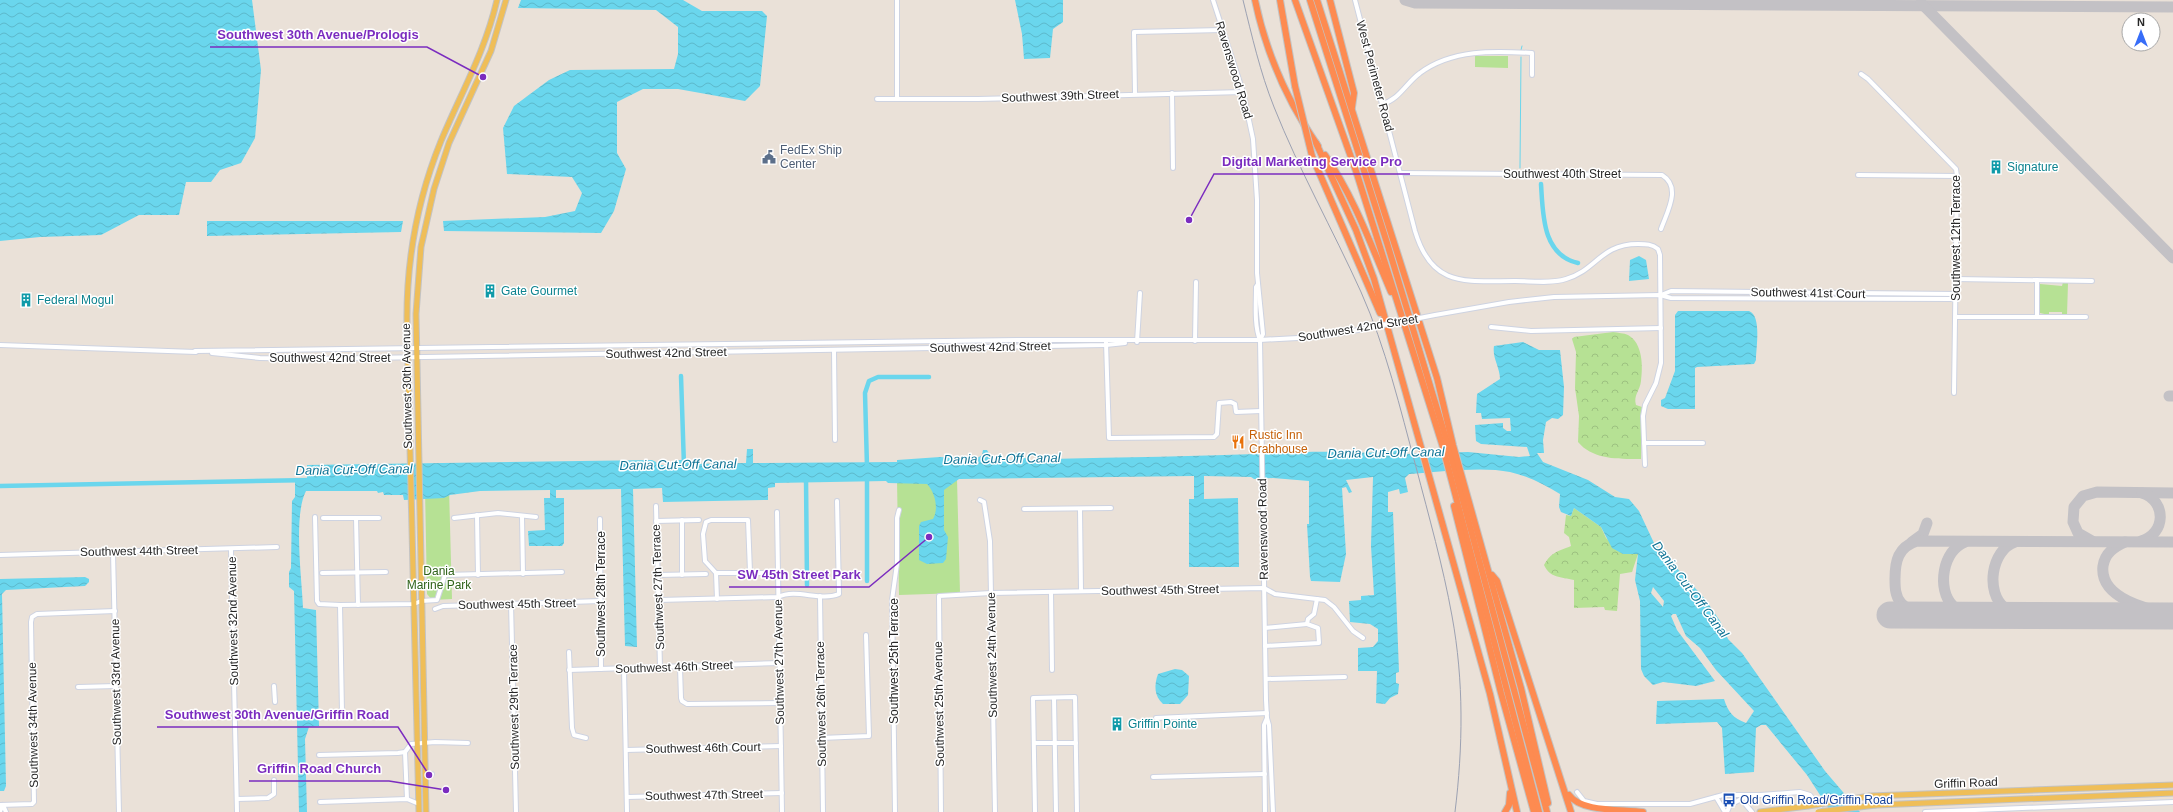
<svg xmlns="http://www.w3.org/2000/svg" width="2173" height="812" viewBox="0 0 2173 812" font-family="Arial,sans-serif">
<style>
.forest{fill:url(#forest-crowns)}
.park{fill:#b6e194}
.water{fill:url(#water-waves);fill-rule:evenodd}
.lines{fill:none;stroke-linecap:round;stroke-linejoin:round}
.stream{stroke:#6ad6ed;stroke-width:1}
.canal{stroke:#6ad6ed;stroke-width:4.5}
.taxiway{stroke:#c3c1c5;stroke-width:11}
.runway{stroke:#c3c1c5;stroke-width:27}
.minor-casing{stroke:#ced3e1;stroke-width:6}
.major-casing{stroke:#c3c3c3;stroke-width:7}
.highway-casing{stroke:#c3c3c3;stroke-width:8}
.minor{stroke:#fff;stroke-width:4}
.major{stroke:#efbe58;stroke-width:5}
.highway{stroke:#fd8b51;stroke-width:6}
.rail{stroke:#9ca1b2;stroke-width:1}
.minor-bridge-casing{stroke:#ced3e1;stroke-width:6;stroke-linecap:butt}
.major-bridge-casing{stroke:#c3c3c3;stroke-width:7;stroke-linecap:butt}
.highway-bridge-casing{stroke:#c3c3c3;stroke-width:8;stroke-linecap:butt}
.minor-bridge{stroke:#fff;stroke-width:4}
.major-bridge{stroke:#efbe58;stroke-width:5}
.highway-bridge{stroke:#fd8b51;stroke-width:6}
.labels{text-anchor:middle;stroke-width:3;stroke-linejoin:round;paint-order:stroke}
.street-label{font-size:12px;fill:#272727;stroke:#fff}
.service-label{font-size:12px;fill:#4e5e75;stroke:#fff;text-anchor:start}
.culture-label{font-size:12px;fill:#0d838f;stroke:#fff;text-anchor:start}
.food-label{font-size:12px;fill:#c56008;stroke:#fff;text-anchor:start}
.park-label{font-size:12px;fill:#2f6219;stroke:#fff}
.transit-label{font-size:12px;fill:#164399;stroke:#fff;text-anchor:start}
.water-label{font-size:13px;font-style:italic;fill:#0e7395;stroke:#fff}
.leader{fill:none;stroke:#7b2cbf;stroke-width:1.5}
.callout-dot{fill:#7b2cbf;stroke:#fff;stroke-width:1.5}
.callout-label{font-size:13px;text-anchor:middle;font-weight:bold;fill:#7b2cbf;stroke:#fff;stroke-width:3;stroke-linejoin:round;paint-order:stroke}
</style>
<defs>
<pattern id="forest-crowns" width="20" height="18" patternUnits="userSpaceOnUse"><rect width="20" height="18" fill="#b6e194"/><path d="M2 6a3 3 0 1 1 6 0M12 15a3 3 0 1 1 6 0" fill="none" stroke="#9cc180"/></pattern>
<pattern id="water-waves" width="16" height="10" patternUnits="userSpaceOnUse"><rect width="16" height="10" fill="#6ad6ed"/><path d="M0 5q4-4 8 0t8 0" fill="none" stroke="#5cb8cb"/></pattern>
</defs>
<rect width="100%" height="100%" fill="#eae1d8"/>
<g class="forest">
<path d="M1613,332C1618,333 1624,333 1628,335C1643,343 1643,367 1641,381C1640,391 1633,395 1636,405L1642,407L1641,459C1619,459 1593,460 1578,442L1579,416L1575,388L1576,352L1572,339L1574,337Z"/>
<path d="M1574,508L1601,527L1606,538L1623,554H1638L1632,572L1620,574L1617,611L1605,610L1604,607L1574,608V580C1561,577 1550,578 1544,565C1551,552 1559,551 1571,546L1569,537L1564,533L1566,515L1571,516Z"/>
</g>
<g class="park">
<path d="M1475,56H1508V68L1475,67Z"/>
<path d="M2063,282L2068,283L2067,315H2062V312H2049V315L2040,313V284L2062,286Z"/>
<path d="M957,479L960,593L899,595L897,480Z"/>
<path d="M425,488H449L452,599L432,600L427,594Z"/>
</g>
<g class="water">
<path d="M0,0H252L261,70L255,138L241,163L220,170L211,182H186L179,215H139L101,235L40,237L0,241Z"/>
<path d="M521,0H683L702,11H762L767,16L760,86L745,101L678,89H643L617,102V153L626,169L614,211L601,233L444,231L443,221L545,217L575,211L582,193L572,177L507,174L503,128L514,106L549,80L570,70L674,69L678,54V27L656,10L518,8Z"/>
<path d="M1015,0H1063V22L1053,29L1050,58L1024,59L1022,34Z"/>
<path d="M207,221H403L401,232L207,236Z"/>
<path d="M1639,256L1646,260L1649,279L1629,281L1630,260Z"/>
<path d="M1678,311H1749C1762,316 1756,348 1756,360L1754,364L1697,367L1695,368V409H1668L1661,406V400L1665,398L1675,371V315Z"/>
<path d="M1523,342L1539,350H1560L1564,387L1563,415L1558,419L1552,418L1546,422L1543,440L1544,453H1537L1543,462L1588,480L1615,497L1629,499L1639,511L1654,543L1705,599L1720,621L1728,639L1742,653L1825,771L1860,812H1831L1807,775L1766,725H1761L1756,728L1754,772L1725,774L1722,728L1717,722L1656,724L1657,701L1724,699C1728,712 1733,718 1746,723L1754,711L1716,670L1700,648L1686,636L1676,614H1673L1671,616L1677,630L1715,681L1696,686L1663,682L1653,685L1644,676L1641,669L1640,601L1635,580L1638,554H1623L1612,548L1601,527L1574,508L1571,516L1561,512L1559,507L1560,494C1545,485 1528,476 1510,472C1482,466 1438,472 1409,474L1405,478L1408,492L1400,494L1399,489L1388,492V512H1393L1399,672L1396,673V683L1399,684L1398,694L1390,698L1385,704L1376,703L1377,671H1358V648L1373,647L1378,641V629L1370,624L1350,622L1349,601L1361,600V596L1374,595L1371,546L1373,477L1346,480L1352,492L1349,493L1346,487L1342,488L1346,554L1340,582L1311,581L1310,577L1307,524H1309V481L1273,478L1254,479L1251,477L1204,476V499L1238,498L1239,567H1189V499H1194V476L959,479L944,490V530L948,537L946,559L943,563L927,564L919,560V526L921,522L933,519C939,509 935,492 927,484L888,483L886,481L775,483V487L768,488V500L663,502L662,488L633,489L637,647L625,646L621,489L556,490V498H564V543L562,546H529L528,531L545,530L544,498H550V490L480,491L450,495L444,498L404,500L403,495H384L383,492L378,493L377,491H306C293,516 302,579 303,608L316,610L319,726L309,727L305,739L307,812H299L294,591L289,587V572L291,568L292,501L295,497V481L307,480V465L652,460L656,462L657,465H676L679,460H687L691,464L746,463L747,449H753V463L897,462V460L940,457L976,459L982,455L983,450H987C993,462 1000,461 1012,460L1016,453L1022,454C1027,463 1040,463 1049,459C1134,457 1221,456 1307,452C1337,451 1368,455 1397,450L1403,454L1468,452L1519,457L1530,456L1527,447L1481,444L1476,441L1475,425L1503,423V428L1507,431H1511L1510,418L1482,419L1481,413H1476L1477,394L1500,379C1500,367 1492,358 1494,346ZM1653,587L1664,601L1663,607L1651,593Z"/>
<path d="M85,577L89,579V582L85,586L6,590L2,594L6,786L4,791H0V579Z"/>
<path d="M1175,669L1182,670L1189,676L1188,695L1180,704H1163C1154,696 1154,685 1158,674Z"/>
</g>
<g class="lines">
<g class="stream">
<path d="M1521,50L1522,46"/>
<path d="M1520,168L1521,57"/>
</g>
<g class="canal">
<path d="M1541,184C1543,214 1542,255 1578,263"/>
<path d="M681,376L684,466"/>
<path d="M867,467L865,393L869,381L878,377H929"/>
<path d="M806,477L807,585"/>
<path d="M867,477V581"/>
<path d="M0,486L312,480"/>
</g>
<g class="taxiway">
<path d="M1405,0L1415,3L2173,7"/>
<path d="M1921,3L2173,258"/>
<path d="M2169,396H2173"/>
<path d="M2092,541L2078,533L2073,522L2074,507L2083,496L2097,492L2173,493"/>
<path d="M2141,541C2166,534 2167,501 2142,493"/>
<path d="M1912,542L1923,534L1927,523"/>
<path d="M1965,542C1943,550 1936,589 1953,606C1960,613 1969,614 1979,615"/>
<path d="M2015,542C1991,550 1985,593 2005,608C2013,615 2024,615 2035,615"/>
<path d="M2125,542C2114,547 2105,553 2103,566C2099,599 2150,610 2173,615"/>
<path d="M1923,615C1915,612 1906,609 1901,603C1895,596 1895,587 1895,579C1895,561 1898,547 1917,541L2173,542"/>
</g>
<path class="runway" d="M1890,615L2173,616"/>
<g class="minor-casing">
<g id="minor">
<path d="M1213,0L1243,92L1253,139L1257,200V273L1263,334L1260,340L1266,700L1267,718L1264,725L1265,812"/>
<path d="M1355,0L1415,231C1432,288 1465,281 1515,281C1531,281 1550,284 1566,279C1597,270 1600,244 1638,244C1646,244 1652,244 1658,249L1660,255L1661,363L1656,383L1645,405L1643,416L1645,465"/>
<path d="M1861,74L1868,79L1956,169L1957,176L1954,393"/>
<path d="M1172,93L1173,168"/>
<path d="M1135,94L1134,32L1222,30"/>
<path d="M877,99H978L1243,92"/>
<path d="M897,99V0"/>
<path d="M1382,104C1399,100 1406,83 1420,73C1452,49 1494,51 1532,53V75"/>
<path d="M1400,173L1662,175C1682,187 1667,212 1661,229"/>
<path d="M1858,175L1957,176"/>
<path d="M1956,279L2092,281"/>
<path d="M1258,284L1256,287C1256,303 1254,326 1260,340"/>
<path d="M1661,295L1671,291L1956,294"/>
<path d="M1435,315L1509,302L1554,297L1660,295L1671,298L1956,299"/>
<path d="M1956,317H2086"/>
<path d="M2037,317V280"/>
<path d="M1491,327L1531,331L1661,328"/>
<path d="M1195,341L1196,282"/>
<path d="M1106,342L1109,438L1214,437L1217,434L1219,403L1231,402L1235,404L1236,412L1261,411"/>
<path d="M1137,342L1140,293"/>
<path d="M0,345L196,352"/>
<path d="M834,350L835,440"/>
<path d="M195,351L1017,340H1260L1316,337L1358,330"/>
<path d="M212,353L260,358L311,359L1106,345L1125,343"/>
<path d="M1644,443H1703"/>
<path d="M980,500L984,502L990,541L995,812"/>
<path d="M656,506L660,667"/>
<path d="M1024,509L1111,508"/>
<path d="M1080,509L1081,591"/>
<path d="M777,512L782,812"/>
<path d="M477,515L478,575"/>
<path d="M315,517L317,601L319,604L340,605L414,604L421,601L437,600L445,575L562,572"/>
<path d="M522,517L523,574"/>
<path d="M323,518H379"/>
<path d="M356,518L358,605"/>
<path d="M454,518L498,513L536,517"/>
<path d="M600,519L601,669"/>
<path d="M682,520V575"/>
<path d="M656,521L699,520"/>
<path d="M231,550L237,812"/>
<path d="M113,552L119,812"/>
<path d="M0,555L277,547"/>
<path d="M750,572L748,520H711L706,522L703,534L705,561L716,573H777"/>
<path d="M322,573L386,572"/>
<path d="M716,573L717,599"/>
<path d="M658,575L706,574"/>
<path d="M1051,592L1052,670"/>
<path d="M820,596L823,812"/>
<path d="M659,600L778,597C797,588 820,602 839,594L837,501"/>
<path d="M511,603L516,812"/>
<path d="M340,605L342,712"/>
<path d="M435,609L443,606L601,601"/>
<path d="M1265,628L1307,624"/>
<path d="M1265,646L1319,643L1318,628L1307,624L1308,619L1314,614L1317,599"/>
<path d="M569,652L572,728L574,735L586,738"/>
<path d="M680,667L681,698L682,701L687,704L780,703"/>
<path d="M624,669L627,812"/>
<path d="M569,670L780,663"/>
<path d="M1266,679L1345,677"/>
<path d="M274,686L275,702"/>
<path d="M78,687L116,686"/>
<path d="M1054,698L1056,812"/>
<path d="M1156,718L1267,713"/>
<path d="M1267,718L1269,725L1273,812"/>
<path d="M821,738L869,736L866,635"/>
<path d="M1034,743H1076"/>
<path d="M626,750L781,746"/>
<path d="M405,752L407,799"/>
<path d="M319,755L398,753L405,752L411,744L435,742L468,743"/>
<path d="M425,774H432"/>
<path d="M1153,777L1265,774"/>
<path d="M1577,792L1584,801L1597,804H1690L1723,795H1757"/>
<path d="M1747,796L1746,805L1752,812"/>
<path d="M627,797L782,793"/>
<path d="M1716,797L1725,812"/>
<path d="M237,799L268,798L274,794V780"/>
<path d="M320,802L407,799L419,804"/>
<path d="M0,805L32,804L34,802L31,622L32,617L37,614L115,611"/>
<path d="M3,805L6,812"/>
<path d="M0,811L3,805"/>
<path d="M895,812L892,600L897,564V518L899,510"/>
<path d="M941,812L939,596L991,593L1264,588L1275,594L1325,600L1334,607L1353,631L1363,638"/>
<path d="M1035,812L1033,698L1075,697L1077,812"/>
<path d="M1727,812L1730,805L1747,796L1800,792L1810,795L1823,812"/>
<path d="M1925,812L2173,802"/>
</g>
</g>
<g class="major-casing">
<g id="major">
<path d="M1870,796L2173,785"/>
<path d="M1876,805L2173,793"/>
<path d="M419,812L407,326C406,263 417,200 441,141C461,93 485,52 497,0"/>
<path d="M426,812L416,314L421,247L434,189L449,143L491,51L506,0"/>
<path d="M1760,812L1808,806"/>
</g>
</g>
<g class="highway-casing">
<g id="highway">
<path d="M1255,0C1266,53 1287,101 1318,146"/>
<path d="M1280,0L1295,86"/>
<path d="M1295,0L1357,174L1442,444L1539,812"/>
<path d="M1310,0L1387,243L1448,445L1547,812"/>
<path d="M1317,0L1437,378L1453,445L1521,688L1548,803"/>
<path d="M1330,0L1354,93L1352,107"/>
<path d="M1316,143L1356,230L1374,279L1490,694L1517,812"/>
<path d="M1325,155C1354,197 1371,245 1391,292"/>
<path d="M1312,156L1380,313"/>
<path d="M1454,506L1501,693L1534,812"/>
<path d="M1492,575L1497,581L1571,812"/>
<path d="M1569,795C1581,812 1620,809 1643,812"/>
<path d="M1505,812L1509,805L1510,793"/>
</g>
</g>
<use href="#minor" class="minor"/>
<use href="#major" class="major"/>
<use href="#highway" class="highway"/>
<path class="rail" d="M1243,0C1252,36 1260,72 1274,107C1299,170 1333,230 1361,292C1386,348 1400,408 1416,467C1429,517 1443,566 1452,616C1464,681 1463,747 1455,812"/>
<g class="minor-bridge-casing">
<path id="minor-bridge" d="M1358,330L1435,315"/>
</g>
<g class="major-bridge-casing">
<g id="major-bridge">
<path d="M1808,806L1870,796"/>
<path d="M1818,812L1876,805"/>
</g>
</g>
<g class="highway-bridge-casing">
<path id="highway-bridge" d="M1295,86L1312,156"/>
</g>
<use href="#minor-bridge" class="minor-bridge"/>
<use href="#major-bridge" class="major-bridge"/>
<use href="#highway-bridge" class="highway-bridge"/>
</g>
<defs>
<g id="civic-bare" transform="scale(1.08)"><path d="M-.6-6.5H3V-4.5H.6V-3L4-1V1h2V6H-6V1h2V-1L-.6-3ZM-1.2 2.5V6h2.4V2.5Z" fill="#5c6f8a" stroke="#fff" stroke-width="2.5" paint-order="stroke"/></g>
<g id="building-bare" transform="scale(1.08)"><path d="M-4-6H4V6H1V3H-1V6H-4ZM-2.5-4.3h1.7v1.8h-1.7ZM.8-4.3h1.7v1.8H.8ZM-2.5-1h1.7V.8h-1.7ZM.8-1h1.7V.8H.8Z" fill="#0f9aa8" stroke="#fff" stroke-width="2.5" paint-order="stroke"/></g>
<g id="restaurant-bare" transform="scale(1.08)"><path d="M-5-6h1v4h1v-4h1v4h1v-4h1v5L-1.5 .5V6h-2V.5L-5-1ZM5-6V6H3V1.5H1.5Q1.5-4 5-6Z" fill="#e8710a" stroke="#fff" stroke-width="2.5" paint-order="stroke"/></g>
<g id="bus-bare" transform="scale(1.08)"><path d="M-5-6H5V4H4V6H2V4H-2V6H-4V4H-5ZM-3.5-4V0h7V-4ZM-3.5 1.2v1.5H-2V1.2ZM2 1.2v1.5H3.5V1.2Z" fill="#1a4fb4" stroke="#fff" stroke-width="2.5" paint-order="stroke"/></g>
</defs>
<g fill-rule="evenodd">
<use href="#civic-bare" x="769" y="157"/>
<use href="#building-bare" x="1996" y="167"/>
<use href="#building-bare" x="490" y="291"/>
<use href="#building-bare" x="26" y="300"/>
<use href="#restaurant-bare" x="1238" y="442"/>
<use href="#building-bare" x="1117" y="724"/>
<use href="#bus-bare" x="1729" y="800"/>
</g>
<g class="labels">
<g class="street-label">
<text transform="translate(1234 70) rotate(73)" y="4">Ravenswood Road</text>
<text transform="translate(1375 76) rotate(75)" y="4">West Perimeter Road</text>
<text transform="translate(1060 96) rotate(-2)" y="4">Southwest 39th Street</text>
<text x="1562" y="178">Southwest 40th Street</text>
<text transform="translate(1956 238) rotate(-90)" y="4">Southwest 12th Terrace</text>
<text transform="translate(1808 293) rotate(1)" y="4">Southwest 41st Court</text>
<text transform="translate(1358 328) rotate(-9)" y="4">Southwest 42nd Street</text>
<text transform="translate(990 347) rotate(-1)" y="4">Southwest 42nd Street</text>
<text transform="translate(666 353) rotate(-1)" y="4">Southwest 42nd Street</text>
<text x="330" y="362">Southwest 42nd Street</text>
<text transform="translate(407 386) rotate(-91)" y="4">Southwest 30th Avenue</text>
<text transform="translate(1263 529) rotate(-91)" y="4">Ravenswood Road</text>
<text transform="translate(139 551) rotate(-1)" y="4">Southwest 44th Street</text>
<text transform="translate(658 587) rotate(-92)" y="4">Southwest 27th Terrace</text>
<text transform="translate(1160 590) rotate(-1)" y="4">Southwest 45th Street</text>
<text transform="translate(601 594) rotate(-90)" y="4">Southwest 28th Terrace</text>
<text transform="translate(517 604) rotate(-1)" y="4">Southwest 45th Street</text>
<text transform="translate(233 621) rotate(-91)" y="4">Southwest 32nd Avenue</text>
<text transform="translate(992 655) rotate(-91)" y="4">Southwest 24th Avenue</text>
<text transform="translate(894 661) rotate(-90)" y="4">Southwest 25th Terrace</text>
<text transform="translate(779 662) rotate(-91)" y="4">Southwest 27th Avenue</text>
<text transform="translate(674 667) rotate(-2)" y="4">Southwest 46th Street</text>
<text transform="translate(116 682) rotate(-91)" y="4">Southwest 33rd Avenue</text>
<text transform="translate(821 704) rotate(-91)" y="4">Southwest 26th Terrace</text>
<text transform="translate(939 704) rotate(-91)" y="4">Southwest 25th Avenue</text>
<text transform="translate(514 707) rotate(-91)" y="4">Southwest 29th Terrace</text>
<text transform="translate(33 725) rotate(-91)" y="4">Southwest 34th Avenue</text>
<text transform="translate(703 748) rotate(-1)" y="4">Southwest 46th Court</text>
<text transform="translate(1966 783) rotate(-2)" y="4">Griffin Road</text>
<text transform="translate(704 795) rotate(-1)" y="4">Southwest 47th Street</text>
</g>
<g class="service-label">
<text x="780" y="154">FedEx Ship<tspan x="780" dy="14">Center</tspan></text>
</g>
<g class="culture-label">
<text x="2007" y="171">Signature</text>
<text x="501" y="295">Gate Gourmet</text>
<text x="37" y="304">Federal Mogul</text>
<text x="1128" y="728">Griffin Pointe</text>
</g>
<g class="food-label">
<text x="1249" y="439">Rustic Inn<tspan x="1249" dy="14">Crabhouse</tspan></text>
</g>
<g class="park-label">
<text x="439" y="575">Dania<tspan x="439" dy="14">Marine Park</tspan></text>
</g>
<g class="transit-label">
<text x="1740" y="804">Old Griffin Road/Griffin Road</text>
</g>
<g class="water-label">
<text transform="translate(1386 452) rotate(-1)" y="5">Dania Cut-Off Canal</text>
<text transform="translate(1002 458) rotate(-1)" y="5">Dania Cut-Off Canal</text>
<text transform="translate(678 464) rotate(-1)" y="5">Dania Cut-Off Canal</text>
<text transform="translate(354 469) rotate(-1)" y="5">Dania Cut-Off Canal</text>
<text transform="translate(1691 589) rotate(53)" y="5">Dania Cut-Off Canal</text>
</g>
</g>
<path class="leader" d="M483 77L427 47H210M1189 220L1214 174H1410M929 537L869 587H729M429 775L398 727H157M446 790L389 781H249"/>
<g class="callout-dot">
<circle cx="483" cy="77" r="4"/>
<circle cx="1189" cy="220" r="4"/>
<circle cx="929" cy="537" r="4"/>
<circle cx="429" cy="775" r="4"/>
<circle cx="446" cy="790" r="4"/>
</g>
<g class="callout-label">
<text x="318" y="39">Southwest 30th Avenue/Prologis</text>
<text x="1312" y="166">Digital Marketing Service Pro</text>
<text x="799" y="579">SW 45th Street Park</text>
<text x="277" y="719">Southwest 30th Avenue/Griffin Road</text>
<text x="319" y="773">Griffin Road Church</text>
</g>
<g transform="translate(2141 32)"><circle r="19" fill="#ffffff" stroke="#a9a9a9"/>
<path d="M0-3L7 15L0 10L-7 15Z" fill="#376df8"/>
<text y="-6" font-size="11" font-weight="bold" text-anchor="middle" fill="#272727">N</text>
</g>
</svg>
